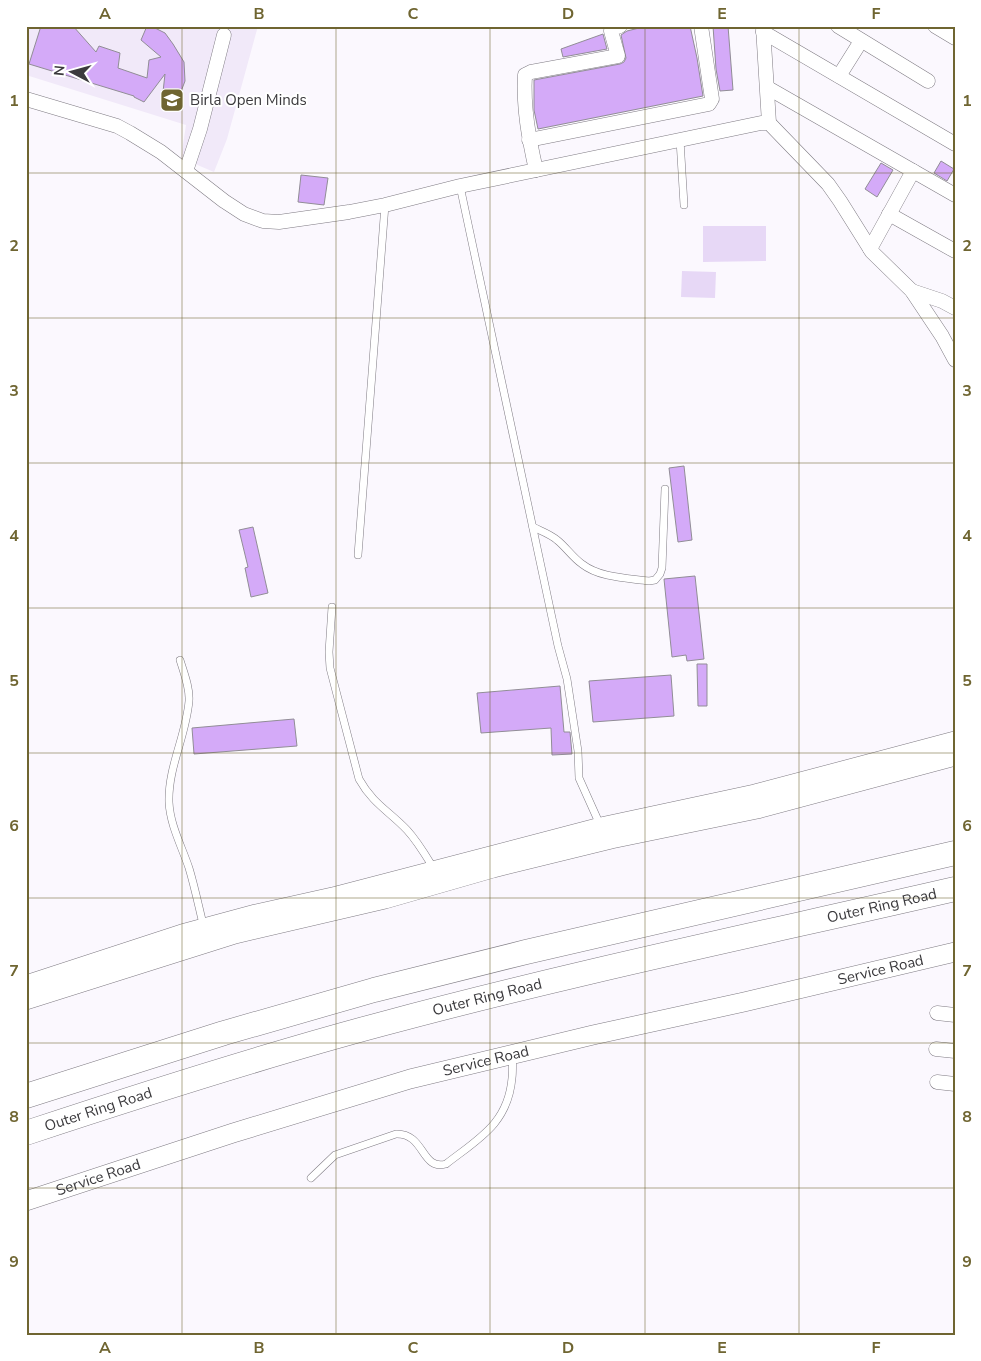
<svg xmlns="http://www.w3.org/2000/svg" width="981" height="1361" viewBox="0 0 981 1361" font-family="'Nunito Sans',sans-serif">
<style>
.built{fill:#f1e9f9}
.green{fill:#e7d8f6}
.building{fill:#d4aaf8;stroke:#918d96}
.lines{fill:none;stroke-linecap:round;stroke-linejoin:round}
.lane-casing{stroke:#7f7b83;stroke-width:8}
.street-casing{stroke:#7f7b83;stroke-width:15}
.secondary-casing{stroke:#7f7b83;stroke-width:20}
.highway-casing{stroke:#7f7b83;stroke-width:25}
.lane{stroke:#fff;stroke-width:7}
.street{stroke:#fff;stroke-width:14}
.secondary{stroke:#fff;stroke-width:19}
.highway{stroke:#fff;stroke-width:24}
.grid{fill:none;stroke:#6f6531;stroke-width:1;stroke-opacity:0.55}
.labels{text-anchor:middle;stroke-width:4;stroke-linejoin:round;paint-order:stroke}
.poi-label{font-size:15px;fill:#3b3a3d;stroke:#fff;text-anchor:start}
.street-label{font-size:15px;fill:#3b3a3d;stroke:#fff}
.neatline{fill:none;stroke:#6f6531;stroke-width:2}
.grid-label{font-size:16px;text-anchor:middle;font-weight:bold;fill:#6f6531}
</style>
<rect width="100%" height="100%" fill="#fbf8fe"/>
<path class="built" d="M26,26H258L227,139L214,172L181,158L186,125L26,75Z"/>
<g class="green">
<path d="M703,226H766V261L703,262Z"/>
<path d="M682,271L716,272L715,298L681,297Z"/>
</g>
<g class="building">
<path d="M41,26H73L96,52L99,46L120,53L118,68L147,78L149,60L161,57L141,40L147,26H151L165,33L173,44L184,62L185,81L174,110L162,101L165,74L144,102L134,97V96L29,64Z"/>
<path d="M647,26H690L697,58L703,96L538,129L534,110V80L620,64L624,62L626,58L621,35L627,31Z"/>
<path d="M713,26H728L733,90L720,91L716,69Z"/>
<path d="M603,34L607,49L563,57L561,49Z"/>
<path d="M941,161L954,169L947,181L934,173Z"/>
<path d="M881,163L893,170L877,197L865,189Z"/>
<path d="M301,175L328,178L324,205L298,202Z"/>
<path d="M684,466L692,540L678,542L669,468Z"/>
<path d="M253,527L268,593L251,597L245,568L248,567L239,530Z"/>
<path d="M695,576L704,659L687,661L686,655L672,657L664,579Z"/>
<path d="M697,664H707V706H698Z"/>
<path d="M671,675L674,716L593,722L589,681Z"/>
<path d="M560,686L564,732H570L572,754L552,755L551,728L481,733L477,693Z"/>
<path d="M294,719L297,746L194,754L192,728Z"/>
</g>
<g class="lines">
<g class="lane-casing">
<g id="lane">
<path d="M680,140L684,205"/>
<path d="M460,186L558,646L567,679L578,751L579,778L601,827"/>
<path d="M533,527C541,531 550,534 557,540C566,547 572,557 582,564C600,578 628,578 649,581L655,580L660,574L662,568L665,489"/>
<path d="M358,555L385,205"/>
<path d="M332,607L329,652L330,668L359,779C373,804 389,811 407,830C418,842 426,856 434,869"/>
<path d="M180,660C184,673 190,688 189,701C186,736 168,767 169,802C170,825 182,847 189,868C195,888 199,908 204,928"/>
<path d="M311,1178L335,1155L396,1134C425,1133 421,1171 446,1164C478,1139 508,1124 512,1078C513,1071 512,1063 513,1055"/>
</g>
</g>
<g class="street-casing">
<g id="street">
<path d="M838,26L928,81"/>
<path d="M935,26L955,38"/>
<path d="M763,27L769,123"/>
<path d="M763,32L955,144"/>
<path d="M839,76L861,41"/>
<path d="M768,88L955,195"/>
<path d="M26,99L117,126L130,133L161,152L224,201L244,214L263,221L279,222L349,212L385,205L460,186L761,123H769L828,184L840,201L872,252L912,291L942,336L955,360"/>
<path d="M529,140L709,104L712,99L701,26"/>
<path d="M536,170C529,139 523,107 525,75L531,72L618,56L611,31L614,28L620,26"/>
<path d="M186,171L200,129L224,35"/>
<path d="M889,214L955,251"/>
<path d="M870,249L913,171"/>
<path d="M912,291L942,301L955,308"/>
<path d="M937,1013L955,1015"/>
<path d="M936,1049L955,1051"/>
<path d="M937,1082L955,1084"/>
</g>
</g>
<g class="secondary-casing">
<g id="secondary">
<path d="M26,985L182,934L256,914L337,896L601,827L755,794L955,741"/>
<path d="M26,1000L235,934L385,899L493,868L611,839L757,809L955,756"/>
<path id="s1" d="M26,1201L233,1133L410,1079L593,1035L744,1002L955,952"/>
</g>
</g>
<g class="highway-casing">
<g id="highway">
<path d="M26,1096L224,1033L374,990L526,952L955,853"/>
<path id="s2" d="M26,1133C144,1094 262,1056 382,1024C571,973 764,933 955,889"/>
</g>
</g>
<use href="#lane" class="lane"/>
<use href="#street" class="street"/>
<use href="#secondary" class="secondary"/>
<use href="#highway" class="highway"/>
</g>
<path class="grid" d="M182,26V1335M336,26V1335M490,26V1335M645,26V1335M799,26V1335M26,173H955M26,318H955M26,463H955M26,608H955M26,753H955M26,898H955M26,1043H955M26,1188H955"/>
<defs>
<g id="school-square" transform="scale(1.25)"><rect x="-9" y="-9" width="18" height="18" rx="4" fill="#6f6531" stroke="#fff"/><path d="M0-5L7-2L0 1L-7-2ZM-4 1L0 2.5L4 1V4Q0 6-4 4Z" fill="#fff"/></g>
</defs>
<g fill-rule="evenodd">
<use href="#school-square" x="172" y="100"/>
</g>
<g class="labels">
<g class="poi-label">
<text x="190" y="105">Birla Open Minds</text>
</g>
<g class="street-label">
<text dy="5" stroke="none"><textPath href="#s2" startOffset="886">Outer Ring Road</textPath></text>
<text dy="5" stroke="none"><textPath href="#s1" startOffset="886">Service Road</textPath></text>
<text dy="5" stroke="none"><textPath href="#s2" startOffset="481">Outer Ring Road</textPath></text>
<text dy="5" stroke="none"><textPath href="#s1" startOffset="481">Service Road</textPath></text>
<text dy="5" stroke="none"><textPath href="#s2" startOffset="76">Outer Ring Road</textPath></text>
<text dy="5" stroke="none"><textPath href="#s1" startOffset="76">Service Road</textPath></text>
</g>
</g>
<rect width="981" height="1361" fill="none" stroke="#ffffff" stroke-width="55"/>
<g transform="translate(72 72) rotate(276)" stroke="#ffffff" stroke-width="4" paint-order="stroke">
<path d="M0-4L9 19L0 12L-9 19Z" fill="#3b3a3d"/>
<text y="-8" font-size="14" font-weight="bold" text-anchor="middle" fill="#3b3a3d">N</text>
</g>
<rect x="28" y="28" width="926" height="1306" class="neatline"/>
<g class="grid-label">
<text x="105" y="19">A</text>
<text x="259" y="19">B</text>
<text x="413" y="19">C</text>
<text x="568" y="19">D</text>
<text x="722" y="19">E</text>
<text x="876" y="19">F</text>
<text x="14" y="106">1</text>
<text x="967" y="106">1</text>
<text x="14" y="251">2</text>
<text x="967" y="251">2</text>
<text x="14" y="396">3</text>
<text x="967" y="396">3</text>
<text x="14" y="541">4</text>
<text x="967" y="541">4</text>
<text x="14" y="686">5</text>
<text x="967" y="686">5</text>
<text x="14" y="831">6</text>
<text x="967" y="831">6</text>
<text x="14" y="976">7</text>
<text x="967" y="976">7</text>
<text x="14" y="1122">8</text>
<text x="967" y="1122">8</text>
<text x="14" y="1267">9</text>
<text x="967" y="1267">9</text>
<text x="105" y="1353">A</text>
<text x="259" y="1353">B</text>
<text x="413" y="1353">C</text>
<text x="568" y="1353">D</text>
<text x="722" y="1353">E</text>
<text x="876" y="1353">F</text>
</g>
</svg>
